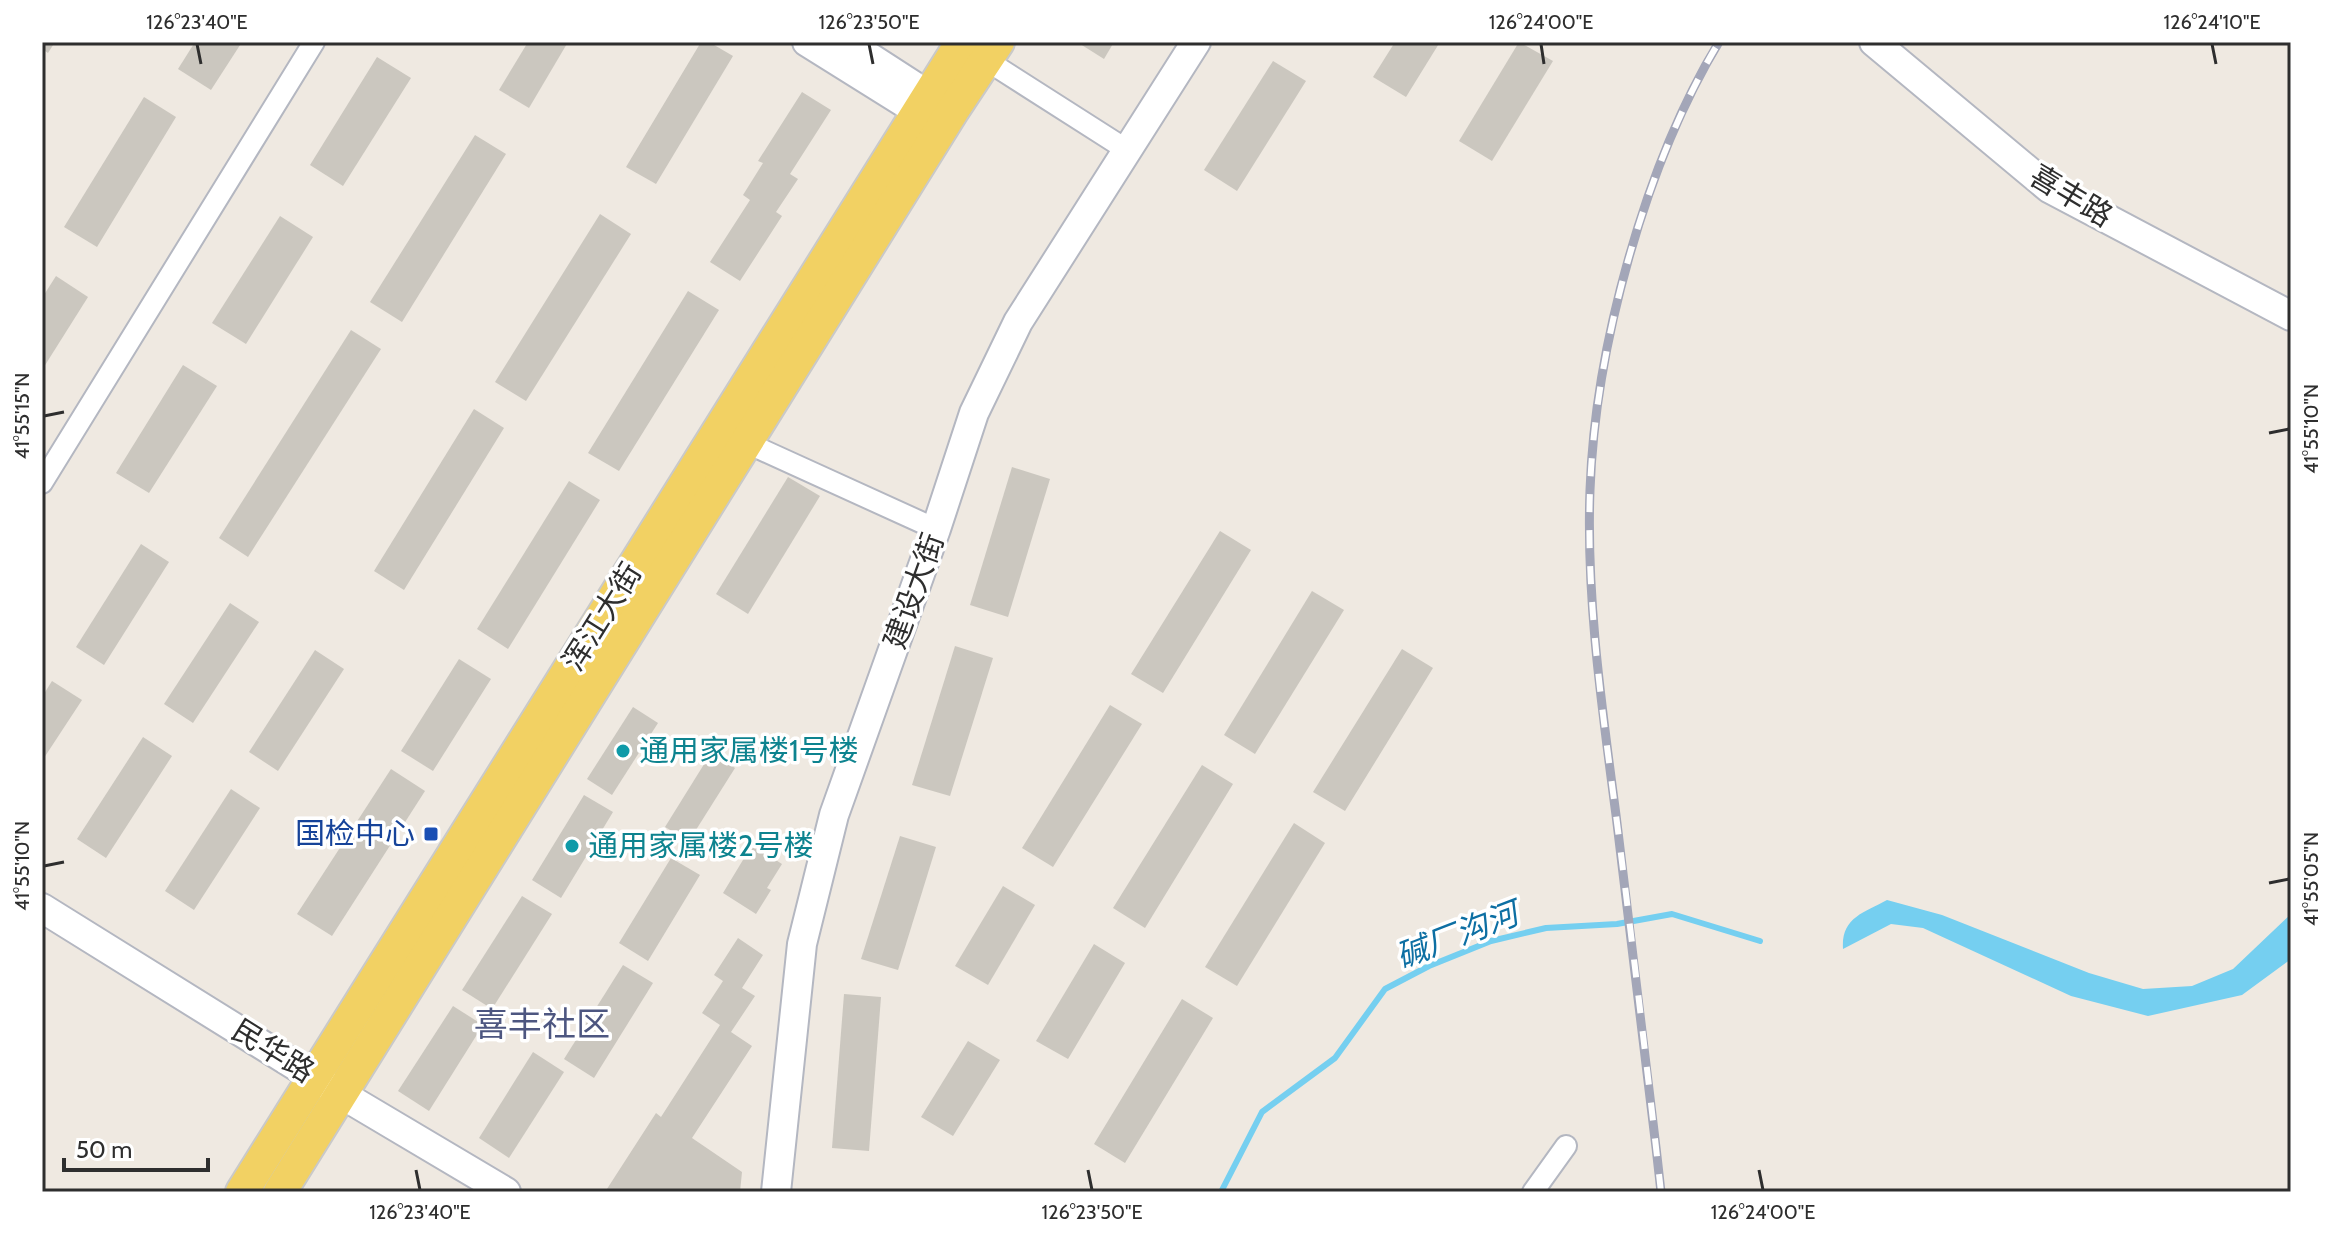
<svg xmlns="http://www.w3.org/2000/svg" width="2333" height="1234" viewBox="0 0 2333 1234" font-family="Cabin,'Noto Sans SC',sans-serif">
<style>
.water{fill:#75cff0}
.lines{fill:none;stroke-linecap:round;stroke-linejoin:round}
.stream{stroke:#75cff0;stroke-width:6}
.building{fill:#cbc7bf}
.street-casing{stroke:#b4b7c1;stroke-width:24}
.secondary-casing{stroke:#b4b7c1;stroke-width:32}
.primary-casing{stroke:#c9c9c9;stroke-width:36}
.street{stroke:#fff;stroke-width:20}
.secondary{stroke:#fff;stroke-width:28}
.primary{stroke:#f2d163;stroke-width:32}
.rail-casing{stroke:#a3a6b8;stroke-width:9}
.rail{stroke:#fff;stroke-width:6;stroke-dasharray:18;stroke-linecap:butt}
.ticks{fill:none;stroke:#2e2e2e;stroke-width:3}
.culture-dot{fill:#0f9aa8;stroke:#fff;stroke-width:3}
.transit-dot{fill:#1a4fb4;stroke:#fff;stroke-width:3}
.labels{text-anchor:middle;stroke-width:7;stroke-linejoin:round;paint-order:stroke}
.street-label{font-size:30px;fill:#2e2e2e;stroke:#fff}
.culture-label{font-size:30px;fill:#0d838f;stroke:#fff;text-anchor:start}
.transit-label{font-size:30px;fill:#164399;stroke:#fff;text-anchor:end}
.water-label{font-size:32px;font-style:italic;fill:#0d6fa3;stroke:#fff}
.quarter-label{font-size:34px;fill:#4d5680;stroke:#fff}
.neatline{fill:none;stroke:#2e2e2e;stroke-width:3}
.ticks-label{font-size:20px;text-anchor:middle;fill:#2e2e2e}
</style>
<rect width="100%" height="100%" fill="#efe9e1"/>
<path class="water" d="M1887,900L1942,915L2089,973L2143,989L2192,986L2233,969L2291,914V959L2242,995L2148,1016L2071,996L1923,928L1891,924L1843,949C1841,918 1863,913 1887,900Z"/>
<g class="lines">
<path class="stream" d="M1221,1192L1262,1112L1335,1058L1385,989L1429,966L1491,941L1546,928L1617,924L1672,914L1760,941"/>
</g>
<g class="building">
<path d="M42,42H55L48,53L42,49Z"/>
<path d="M195,42H242L211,90L178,69Z"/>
<path d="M528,42H568L529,108L499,90Z"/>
<path d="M701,42H709L733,56L656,184L626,167Z"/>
<path d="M1077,42H1114L1104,59Z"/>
<path d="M1395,42H1440L1406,97L1373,77Z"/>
<path d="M1519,42L1553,61L1492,161L1459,141Z"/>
<path d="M377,57L411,78L343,186L310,165Z"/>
<path d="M1273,61L1306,81L1237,191L1204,170Z"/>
<path d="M802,92L831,110L790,174L798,179L776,212L782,216L740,281L710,262L750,200L743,195L763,163L758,161Z"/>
<path d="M144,97L176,117L97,247L64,227Z"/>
<path d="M475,135L506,154L402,322L370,302Z"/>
<path d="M600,214L631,234L526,401L495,382Z"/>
<path d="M280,216L313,237L246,344L212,323Z"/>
<path d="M56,276L88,297L42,370V298Z"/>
<path d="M688,291L719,310L619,471L588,453Z"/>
<path d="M351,330L381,349L248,557L219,538Z"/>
<path d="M183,365L217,386L149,493L116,473Z"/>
<path d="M474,409L504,428L404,590L374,571Z"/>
<path d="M1012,467L1050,479L1008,617L970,605Z"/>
<path d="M788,477L820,496L748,614L716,594Z"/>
<path d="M569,481L600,500L508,649L477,629Z"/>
<path d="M1220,531L1251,550L1163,693L1131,674Z"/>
<path d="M141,544L169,562L104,665L76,647Z"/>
<path d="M1312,591L1344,610L1255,754L1224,735Z"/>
<path d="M230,603L259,622L193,723L164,704Z"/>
<path d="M955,646L993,658L950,796L912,785Z"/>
<path d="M1402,649L1433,668L1345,811L1313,792Z"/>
<path d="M315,650L344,669L278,771L249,752Z"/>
<path d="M459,659L491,679L433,771L401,751Z"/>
<path d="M52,681L82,700L42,761V697Z"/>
<path d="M1110,705L1142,724L1053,867L1022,848Z"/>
<path d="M633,707L658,723L612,795L587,779Z"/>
<path d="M143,737L172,756L106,858L77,839Z"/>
<path d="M711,753L735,768L689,841L665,827Z"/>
<path d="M1202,765L1233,784L1145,928L1113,908Z"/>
<path d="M391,769L425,791L332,936L297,914Z"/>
<path d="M231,789L260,808L194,910L165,891Z"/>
<path d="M584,795L613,812L561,898L532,880Z"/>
<path d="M1294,823L1325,843L1237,986L1205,967Z"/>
<path d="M900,836L936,847L898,970L861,959Z"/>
<path d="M752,845L782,864L767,888L771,890L756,914L723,893Z"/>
<path d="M671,858L700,875L648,961L619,943Z"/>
<path d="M1003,886L1035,905L988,985L955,966Z"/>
<path d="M522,896L552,914L492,1009L462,990Z"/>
<path d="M738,938L763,955L742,988L755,996L731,1032L752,1046L692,1138L742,1172L740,1192H605L656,1113L661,1117L720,1025L702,1013L723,981L714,975Z"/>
<path d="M1094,944L1125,963L1068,1059L1036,1041Z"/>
<path d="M623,965L653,983L594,1078L564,1059Z"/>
<path d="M844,994L881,997L869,1151L832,1148Z"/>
<path d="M1182,999L1213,1018L1125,1163L1094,1144Z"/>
<path d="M453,1006L483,1025L429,1111L398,1091Z"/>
<path d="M968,1041L1000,1060L953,1136L921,1117Z"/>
<path d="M533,1052L564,1072L509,1158L479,1138Z"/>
</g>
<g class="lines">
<g class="street-casing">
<g id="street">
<path d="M986,60L1127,150"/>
<path d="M736,438L936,529"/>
<path d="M42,483L314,42"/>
<path d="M1533,1192L1566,1146"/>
</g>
</g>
<g class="secondary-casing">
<g id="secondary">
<path d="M807,42L935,122"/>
<path d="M846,42L945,106"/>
<path d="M1874,42L2049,188L2291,316"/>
<path d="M42,908L341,1094L506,1192"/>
<path d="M776,1192L802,944L834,815L936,529L974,413L1018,322L1196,42"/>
</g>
</g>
<g class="primary-casing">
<g id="primary">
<path d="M242,1192L962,42"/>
<path d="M280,1192L953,110L998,42"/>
</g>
</g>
<use href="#street" class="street"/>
<use href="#secondary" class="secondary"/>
<use href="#primary" class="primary"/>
<g class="rail-casing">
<path id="rail" d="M1661,1192C1647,1066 1632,940 1616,815C1602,708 1586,598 1590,490C1595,348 1645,164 1719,42"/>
</g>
<use href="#rail" class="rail"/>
</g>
<path class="ticks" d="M197,44L201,64M869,44L873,64M1541,44L1544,64M2212,44L2216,64M44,416L64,412M2269,433L2289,429M44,866L64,862M2269,883L2289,879M416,1170L420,1190M1088,1170L1092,1190M1759,1170L1763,1190"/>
<g class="culture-dot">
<circle cx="623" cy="751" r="8"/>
<circle cx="572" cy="846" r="8"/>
</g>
<rect class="transit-dot" x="423" y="826" width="16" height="16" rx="4"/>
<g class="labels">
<g class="street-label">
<text transform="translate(2071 196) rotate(31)" y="10">喜丰路</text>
<text transform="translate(914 591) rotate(-70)" y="10">建设大街</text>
<text transform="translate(602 617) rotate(-58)" y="10">浑江大街</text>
<text transform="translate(273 1051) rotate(32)" y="10">民华路</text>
</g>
<g class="culture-label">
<text x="639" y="761">通用家属楼1号楼</text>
<text x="588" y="856">通用家属楼2号楼</text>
</g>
<g class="transit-label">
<text x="415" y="844">国检中心</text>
</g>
<g class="water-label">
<text transform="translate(1457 935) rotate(-21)" y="11">碱厂沟河</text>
</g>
<g class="quarter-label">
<text x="542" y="1036">喜丰社区</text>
</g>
</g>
<rect width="2333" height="1234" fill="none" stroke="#ffffff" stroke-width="88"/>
<path d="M64 1158v12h144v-12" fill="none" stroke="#2e2e2e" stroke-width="4"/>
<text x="76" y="1158" font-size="24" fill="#2e2e2e" stroke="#ffffff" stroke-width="6" paint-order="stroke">50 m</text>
<rect x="44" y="44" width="2245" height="1146" class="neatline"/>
<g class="ticks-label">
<text x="197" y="29">126°23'40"E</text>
<text x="869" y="29">126°23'50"E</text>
<text x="1541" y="29">126°24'00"E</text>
<text x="2212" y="29">126°24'10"E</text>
<text transform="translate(22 416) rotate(-90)" y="7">41°55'15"N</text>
<text transform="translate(2311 429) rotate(-90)" y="7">41°55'10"N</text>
<text transform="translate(22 866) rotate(-90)" y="7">41°55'10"N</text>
<text transform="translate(2311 879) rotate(-90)" y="7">41°55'05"N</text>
<text x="420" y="1219">126°23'40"E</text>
<text x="1092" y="1219">126°23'50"E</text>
<text x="1763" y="1219">126°24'00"E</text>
</g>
</svg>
